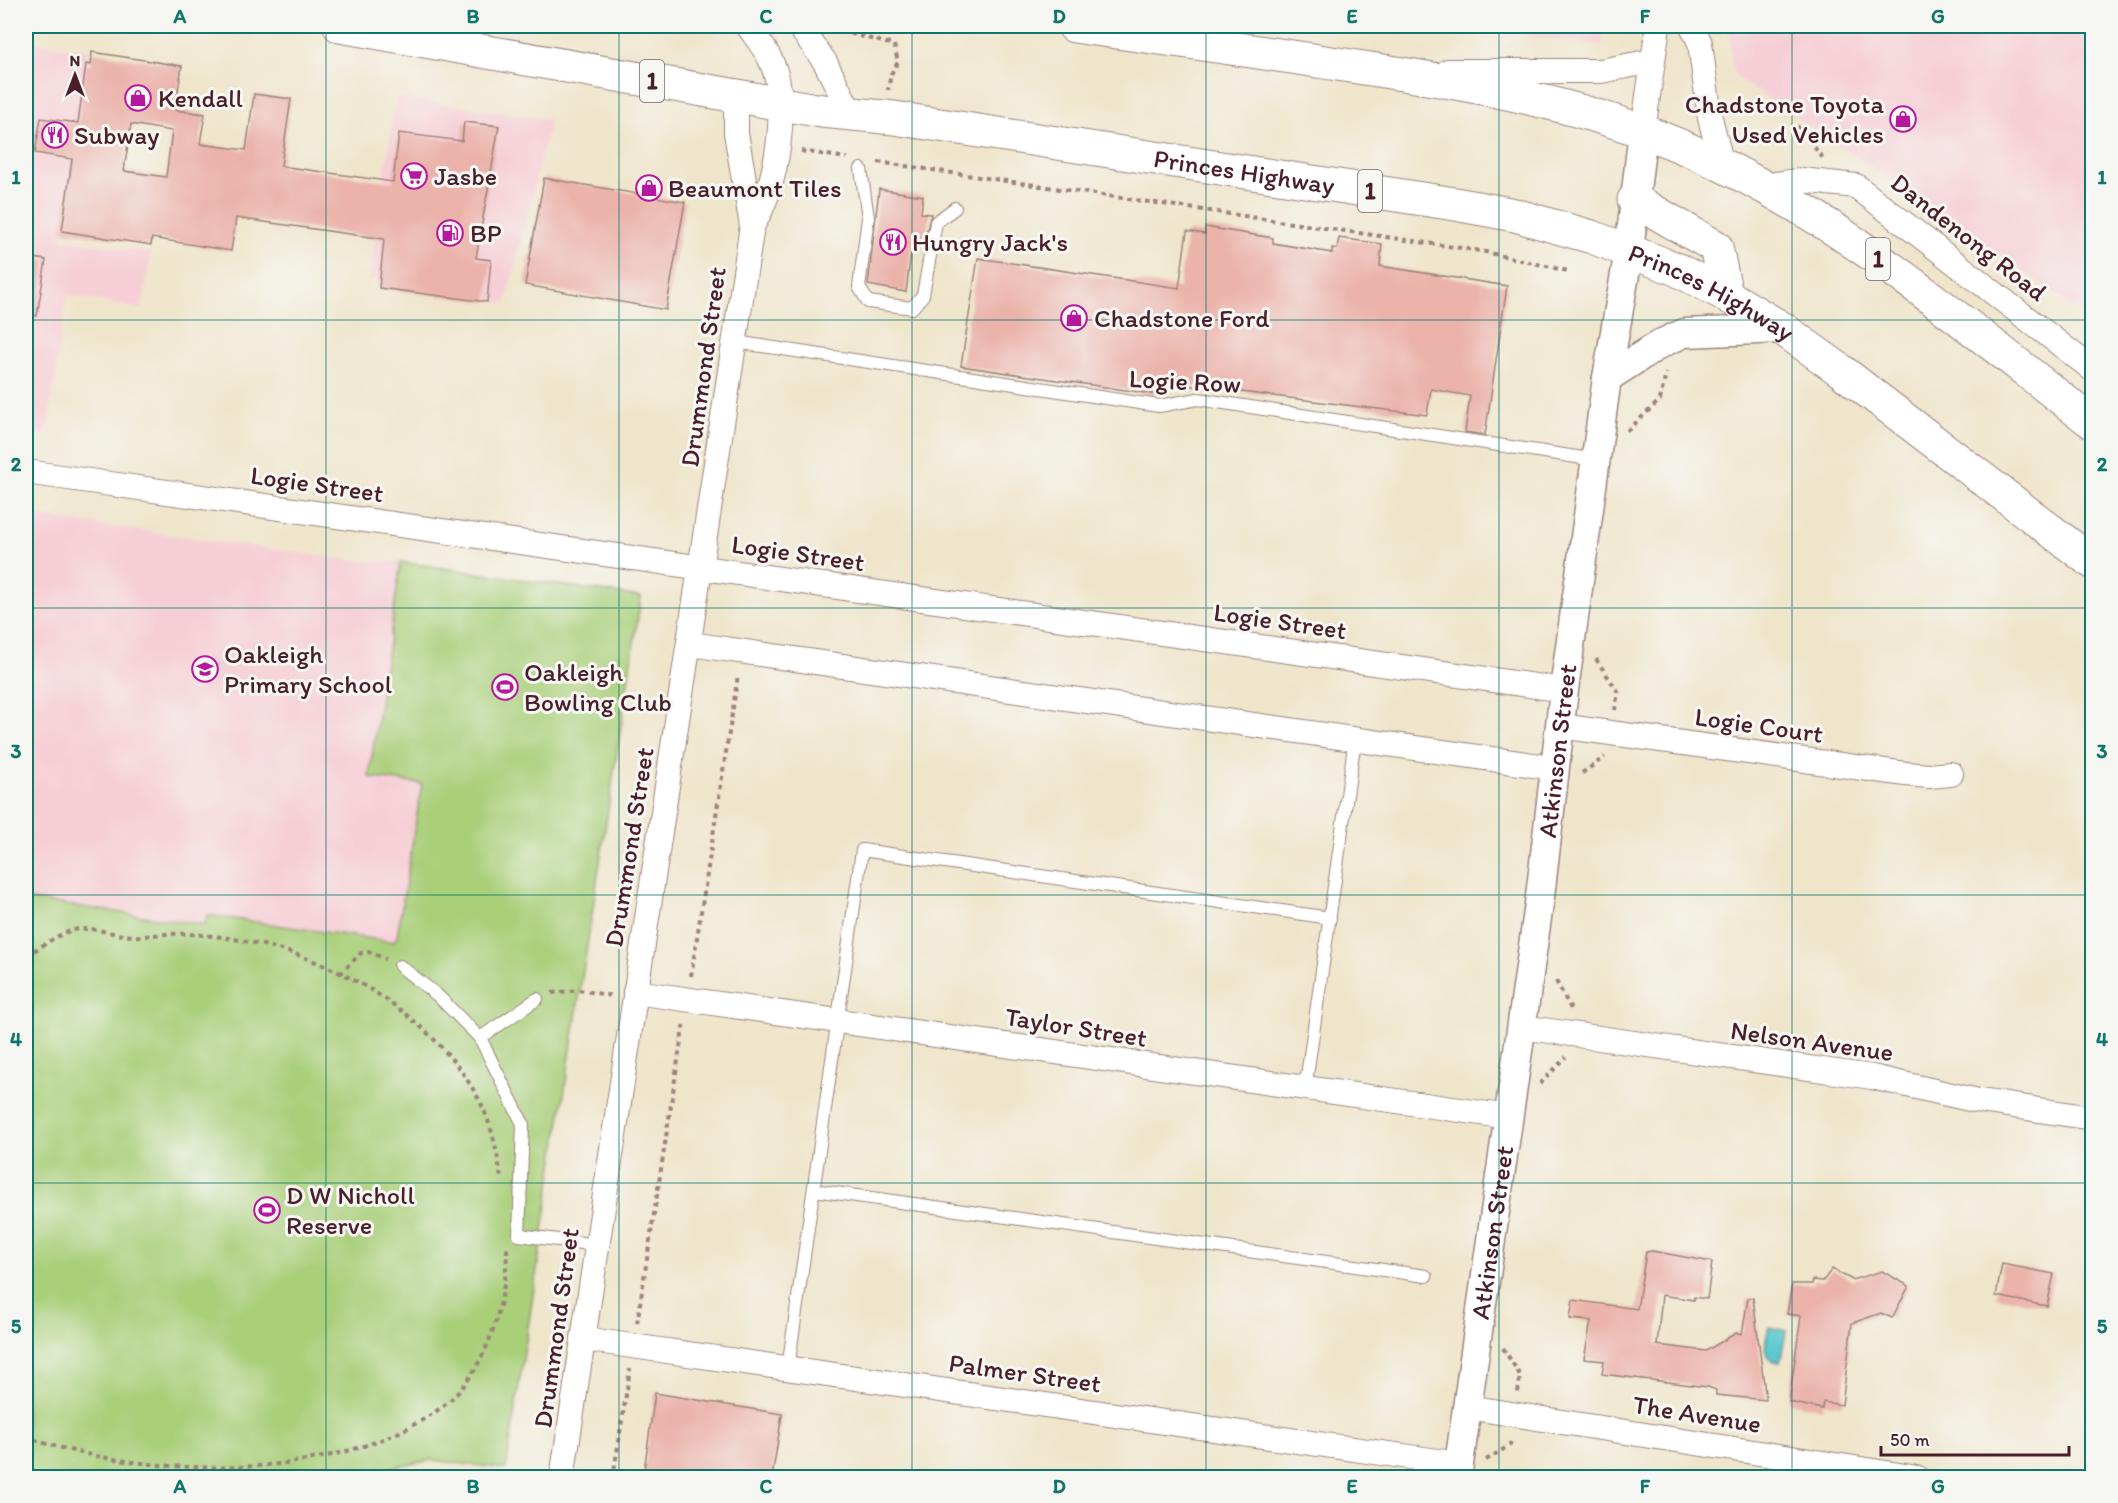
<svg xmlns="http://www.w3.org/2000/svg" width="2118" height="1503" viewBox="0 0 2118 1503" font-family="Itim,sans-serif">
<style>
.built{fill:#f6cfd6}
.green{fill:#a9cf79;stroke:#7a7752;stroke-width:1.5}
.water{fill:#5dcad0;stroke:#54747e;stroke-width:1.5}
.building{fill:#ebb3aa;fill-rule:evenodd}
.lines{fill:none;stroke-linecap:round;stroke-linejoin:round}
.service-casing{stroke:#9c827b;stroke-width:14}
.minor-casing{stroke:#9c827b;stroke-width:26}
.tertiary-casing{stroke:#9c827b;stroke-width:31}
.trunk-casing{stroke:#9c827b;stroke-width:35}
.path{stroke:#9c827b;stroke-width:4;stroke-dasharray:4.5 4.5;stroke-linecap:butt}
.service{stroke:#fff;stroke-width:12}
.minor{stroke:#fff;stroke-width:24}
.tertiary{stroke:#fff;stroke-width:28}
.trunk{stroke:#fff;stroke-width:33}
.grid{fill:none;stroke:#0f766e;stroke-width:1.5;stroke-opacity:0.55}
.labels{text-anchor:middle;stroke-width:6;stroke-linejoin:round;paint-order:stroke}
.shield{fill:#f6f6f2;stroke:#7e6067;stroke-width:1.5}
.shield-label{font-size:24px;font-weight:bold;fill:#4a1f2b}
.poi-label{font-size:26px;fill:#4a1f2b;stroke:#f6f6f2;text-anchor:start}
.street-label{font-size:26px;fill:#4a1f2b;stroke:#f6f6f2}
.neatline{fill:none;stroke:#0f766e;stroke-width:2}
.grid-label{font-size:20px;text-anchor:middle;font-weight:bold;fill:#0f766e}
</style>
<rect width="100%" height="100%" fill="#f6f6f2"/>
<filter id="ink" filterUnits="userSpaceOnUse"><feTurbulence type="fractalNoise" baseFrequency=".0167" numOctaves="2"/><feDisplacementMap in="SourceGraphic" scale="12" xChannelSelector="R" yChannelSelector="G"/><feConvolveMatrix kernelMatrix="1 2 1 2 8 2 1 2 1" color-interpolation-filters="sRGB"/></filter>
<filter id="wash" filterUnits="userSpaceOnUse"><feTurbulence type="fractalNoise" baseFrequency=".008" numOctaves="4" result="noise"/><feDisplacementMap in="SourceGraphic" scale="24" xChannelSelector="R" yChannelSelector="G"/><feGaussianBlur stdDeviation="1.35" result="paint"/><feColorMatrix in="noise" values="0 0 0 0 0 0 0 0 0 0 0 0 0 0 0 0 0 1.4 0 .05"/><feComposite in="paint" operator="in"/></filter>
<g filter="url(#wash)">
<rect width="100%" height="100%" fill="#efe5cb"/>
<g class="built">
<path d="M1461,26H1604L1602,46Z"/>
<path d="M1728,26H2092V320L1962,227L1733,75Z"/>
<path d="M26,41L88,51L61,239L151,253L142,309L67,295L46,435L26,432Z"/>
<path d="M396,97L550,120L506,303L369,280Z"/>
<path d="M26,515L359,561L401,562L369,776L422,784L397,938L393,942L207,915L206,925L26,899Z"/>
</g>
<path class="green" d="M401,562L641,597L506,1469L432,1460L338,1478H26V899L205,925L207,915L393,942L397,937L422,784L369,777Z"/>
<path class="water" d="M1769,1327L1786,1331L1780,1362C1760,1360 1765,1343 1769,1327Z"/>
<g id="blocks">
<g class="building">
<path d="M92,52L182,66L175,110L205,114L200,144L246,150L254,94L291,99L281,166L393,182L399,133L462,141L464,122L499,126L476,258L491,260L487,302L379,288L384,239L236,218L231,251L152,238L151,245L62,231L72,159L35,153L41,118L78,123L86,64L91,65ZM131,124L172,131L166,177L124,171Z"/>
<path d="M544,178L685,202L666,310L525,285Z"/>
<path d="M879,189L923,196L921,213L931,214L923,246L912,244L906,292L868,285Z"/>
<path d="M1205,227L1273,238V243L1332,253V248L1337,249L1339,238L1382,244L1380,266L1507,286L1485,435L1465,432L1470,396L1431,389L1427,415L1177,384L1159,395L961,366L978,258L1179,288L1187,231L1205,234Z"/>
<path d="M26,257L46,260L37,316L26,315Z"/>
<path d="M1652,1251L1712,1262L1707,1299L1694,1297V1300L1662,1295L1657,1345L1706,1351L1736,1333L1742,1334L1748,1298H1753L1766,1400L1716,1395V1390L1708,1387L1602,1374L1604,1361L1584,1359L1591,1321L1570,1319L1573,1300L1637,1309L1646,1252Z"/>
<path d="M2002,1264L2054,1274L2047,1306L1996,1296Z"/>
<path d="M1832,1269L1852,1280L1882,1271L1909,1286L1892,1318L1881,1313L1852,1323L1842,1405L1823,1402L1822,1409L1789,1402L1801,1316L1787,1314L1792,1284H1812L1813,1280L1823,1281Z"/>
<path d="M655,1393L782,1414L772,1478H643Z"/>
</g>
</g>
</g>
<g filter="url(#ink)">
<use href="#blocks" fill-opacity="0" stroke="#9c827b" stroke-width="1.5"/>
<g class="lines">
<g class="service-casing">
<g id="service">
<path d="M861,169L868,218L859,287L868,302L912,308L923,295L936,222L955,208"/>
<path d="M735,342L1159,406L1198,399L1596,460"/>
<path d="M400,966L437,995L480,1038L523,1124L519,1235L597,1245"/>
<path d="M480,1038L537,999"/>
<path d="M1305,1090L1355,739"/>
<path d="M814,1190L1426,1276"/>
<path d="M788,1368L862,850L1330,918"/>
</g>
</g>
<g class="minor-casing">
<g id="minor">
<path d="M748,26C756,37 765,48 771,61C791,102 777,189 752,226"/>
<path d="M799,26L825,62L851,114"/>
<path d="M1692,26L1700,43L1710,118L1722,165"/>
<path d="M1448,71H1601L1652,61"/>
<path d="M1643,131L1658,26"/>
<path d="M1764,186L1801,180L1856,186L2092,369"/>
<path d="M26,472L1564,690"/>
<path d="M690,644L1554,768"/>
<path d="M1560,726L1906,774L1929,776L1951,774"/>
<path d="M635,992L1509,1117"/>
<path d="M1522,1027L1872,1077L1974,1100L2092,1118"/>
<path d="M583,1339L1459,1464"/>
<path d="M1467,1407L1918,1478"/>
<path d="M562,1478L752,226L736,133V97"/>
</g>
</g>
<g class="tertiary-casing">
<g id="tertiary">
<path d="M1607,378L1660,344L1684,333L1783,329"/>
<path id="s1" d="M1457,1478L1540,897L1564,690L1607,378L1629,251L1643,131"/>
</g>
</g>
<g class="trunk-casing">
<g id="trunk">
<path id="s2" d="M340,26L822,111L894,118L1455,204L1515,215L1592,237L1676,269L1726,295L1783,329L1840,370L2092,562"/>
<path d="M1074,26C1168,39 1263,52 1357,67C1472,84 1587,104 1694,152C1841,217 1965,325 2092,422"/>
<path d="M1634,200L1716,247L1726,295"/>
</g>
</g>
<g class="path">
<path d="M837,26V30L894,45L898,62L891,74L888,90"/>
<path d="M1797,126L1823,158"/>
<path d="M801,151L847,158"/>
<path d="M878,162L1481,251L1568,271"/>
<path d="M1627,431L1660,400L1666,373"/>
<path d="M1596,659L1618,692L1615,710"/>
<path d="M1582,773L1605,757"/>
<path d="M26,955C41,948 58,933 74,930C94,926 113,935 132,936C144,937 157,934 169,934C197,933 227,937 254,943C341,961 433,1017 477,1096C491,1121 497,1150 501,1178"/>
<path d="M340,974L361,953L369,952L386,959"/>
<path d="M691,976L738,675"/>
<path d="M1556,981L1572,1011"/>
<path d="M552,993L579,990L613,996"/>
<path d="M1540,1084L1566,1057"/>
<path d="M637,1323L684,1022"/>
<path d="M1503,1348L1520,1375L1518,1393"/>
<path d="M26,1437C144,1479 336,1485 442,1407C486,1374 507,1302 507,1248"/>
<path d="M1486,1460L1510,1445L1511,1439"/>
<path d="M613,1478L630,1369"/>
</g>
<use href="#service" class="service"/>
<use href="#minor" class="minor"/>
<use href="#tertiary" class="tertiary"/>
<use href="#trunk" class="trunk"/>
</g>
</g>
<path class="grid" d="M326,26V1478M619,26V1478M912,26V1478M1206,26V1478M1499,26V1478M1792,26V1478M26,320H2092M26,608H2092M26,895H2092M26,1183H2092"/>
<defs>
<g id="shop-ring" transform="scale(1.35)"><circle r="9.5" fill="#f6f6f2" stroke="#b5179e" stroke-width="1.5"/><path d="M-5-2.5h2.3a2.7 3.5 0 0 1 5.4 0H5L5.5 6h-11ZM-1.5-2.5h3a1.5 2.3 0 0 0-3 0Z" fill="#b5179e"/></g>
<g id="restaurant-ring" transform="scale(1.35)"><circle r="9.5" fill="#f6f6f2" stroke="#b5179e" stroke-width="1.5"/><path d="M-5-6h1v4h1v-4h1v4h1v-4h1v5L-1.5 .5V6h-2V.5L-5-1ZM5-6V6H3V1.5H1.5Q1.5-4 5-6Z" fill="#b5179e"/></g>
<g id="supermarket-ring" transform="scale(1.35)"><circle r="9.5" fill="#f6f6f2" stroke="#b5179e" stroke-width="1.5"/><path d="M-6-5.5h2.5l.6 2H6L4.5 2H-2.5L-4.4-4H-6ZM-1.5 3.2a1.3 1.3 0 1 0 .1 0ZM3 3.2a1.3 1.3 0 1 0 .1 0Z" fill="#b5179e"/></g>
<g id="fuel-ring" transform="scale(1.35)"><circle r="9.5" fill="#f6f6f2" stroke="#b5179e" stroke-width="1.5"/><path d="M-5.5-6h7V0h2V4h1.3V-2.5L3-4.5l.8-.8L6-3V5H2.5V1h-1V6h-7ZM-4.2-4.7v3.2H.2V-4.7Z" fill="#b5179e"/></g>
<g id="school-ring" transform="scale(1.35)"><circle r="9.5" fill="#f6f6f2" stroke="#b5179e" stroke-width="1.5"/><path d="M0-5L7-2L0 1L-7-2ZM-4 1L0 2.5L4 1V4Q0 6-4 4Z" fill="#b5179e"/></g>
<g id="stadium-ring" transform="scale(1.35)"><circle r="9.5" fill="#f6f6f2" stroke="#b5179e" stroke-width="1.5"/><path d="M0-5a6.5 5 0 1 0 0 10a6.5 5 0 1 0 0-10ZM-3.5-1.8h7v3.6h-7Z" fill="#b5179e"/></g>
</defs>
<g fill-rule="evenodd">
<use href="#shop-ring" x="138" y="98"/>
<use href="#shop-ring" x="1903" y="119"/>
<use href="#restaurant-ring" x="55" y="135"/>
<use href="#supermarket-ring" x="414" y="176"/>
<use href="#shop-ring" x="649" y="188"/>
<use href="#fuel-ring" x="450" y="233"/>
<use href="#restaurant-ring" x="893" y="242"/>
<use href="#shop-ring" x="1074" y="318"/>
<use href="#school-ring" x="205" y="669"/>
<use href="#stadium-ring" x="505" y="687"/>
<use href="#stadium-ring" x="267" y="1210"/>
</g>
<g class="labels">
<g class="shield">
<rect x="640" y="60" width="24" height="42" rx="4.5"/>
<rect x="1358" y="170" width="24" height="42" rx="4.5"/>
<rect x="1866" y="238" width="24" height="42" rx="4.5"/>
</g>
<g class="shield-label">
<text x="652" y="89">1</text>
<text x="1370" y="199">1</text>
<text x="1878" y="267">1</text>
</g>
<g class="poi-label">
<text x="158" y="107">Kendall</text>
<text x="1884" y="113" text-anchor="end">Chadstone Toyota<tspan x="1884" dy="30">Used Vehicles</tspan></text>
<text x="74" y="144">Subway</text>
<text x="434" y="185">Jasbe</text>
<text x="668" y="197">Beaumont Tiles</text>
<text x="470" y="242">BP</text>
<text x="912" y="251">Hungry Jack's</text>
<text x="1094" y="327">Chadstone Ford</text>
<text x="224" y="663">Oakleigh<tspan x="224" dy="30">Primary School</tspan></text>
<text x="524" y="681">Oakleigh<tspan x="524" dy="30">Bowling Club</tspan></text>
<text x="286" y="1204">D W Nicholl<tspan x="286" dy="30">Reserve</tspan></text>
</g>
<g class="street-label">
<text dy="9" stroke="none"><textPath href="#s2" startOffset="916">Princes Highway</textPath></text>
<text transform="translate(1969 237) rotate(38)" y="9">Dandenong Road</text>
<text dy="9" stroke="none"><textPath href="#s2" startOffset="1402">Princes Highway</textPath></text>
<text transform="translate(703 367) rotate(-82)" y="9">Drummond Street</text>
<text transform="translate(1185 381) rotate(3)" y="9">Logie Row</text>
<text transform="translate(317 484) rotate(8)" y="9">Logie Street</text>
<text transform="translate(798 553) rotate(8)" y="9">Logie Street</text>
<text transform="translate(1280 621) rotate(8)" y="9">Logie Street</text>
<text transform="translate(1759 725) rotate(8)" y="9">Logie Court</text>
<text dy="9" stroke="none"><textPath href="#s1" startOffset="734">Atkinson Street</textPath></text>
<text transform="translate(629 847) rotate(-81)" y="9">Drummond Street</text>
<text transform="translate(1076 1027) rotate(9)" y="9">Taylor Street</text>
<text transform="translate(1812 1041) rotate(8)" y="9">Nelson Avenue</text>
<text dy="9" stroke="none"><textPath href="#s1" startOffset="248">Atkinson Street</textPath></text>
<text transform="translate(556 1328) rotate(-82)" y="9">Drummond Street</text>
<text transform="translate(1025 1373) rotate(8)" y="9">Palmer Street</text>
<text transform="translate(1697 1414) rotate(9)" y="9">The Avenue</text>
</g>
</g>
<rect width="2118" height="1503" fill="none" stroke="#f6f6f2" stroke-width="66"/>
<g transform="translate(75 75)" stroke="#f6f6f2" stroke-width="4.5" paint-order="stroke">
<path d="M0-4.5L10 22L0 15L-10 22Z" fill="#4a1f2b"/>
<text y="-9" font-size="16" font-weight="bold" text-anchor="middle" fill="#4a1f2b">N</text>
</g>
<path d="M1881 1446v9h188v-9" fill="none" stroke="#4a1f2b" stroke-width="3"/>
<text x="1890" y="1446" font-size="18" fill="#4a1f2b" stroke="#f6f6f2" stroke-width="4.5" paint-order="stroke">50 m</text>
<rect x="33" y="33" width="2052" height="1437" class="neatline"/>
<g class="grid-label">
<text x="180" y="23">A</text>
<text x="473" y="23">B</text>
<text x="766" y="23">C</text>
<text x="1059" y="23">D</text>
<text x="1352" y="23">E</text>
<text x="1645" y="23">F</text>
<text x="1938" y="23">G</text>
<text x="16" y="184">1</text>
<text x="2102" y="184">1</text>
<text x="16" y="471">2</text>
<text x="2102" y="471">2</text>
<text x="16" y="758">3</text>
<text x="2102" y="758">3</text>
<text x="16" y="1046">4</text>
<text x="2102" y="1046">4</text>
<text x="16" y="1333">5</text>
<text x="2102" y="1333">5</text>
<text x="180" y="1493">A</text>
<text x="473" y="1493">B</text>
<text x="766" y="1493">C</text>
<text x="1059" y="1493">D</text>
<text x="1352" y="1493">E</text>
<text x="1645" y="1493">F</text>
<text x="1938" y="1493">G</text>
</g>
</svg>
